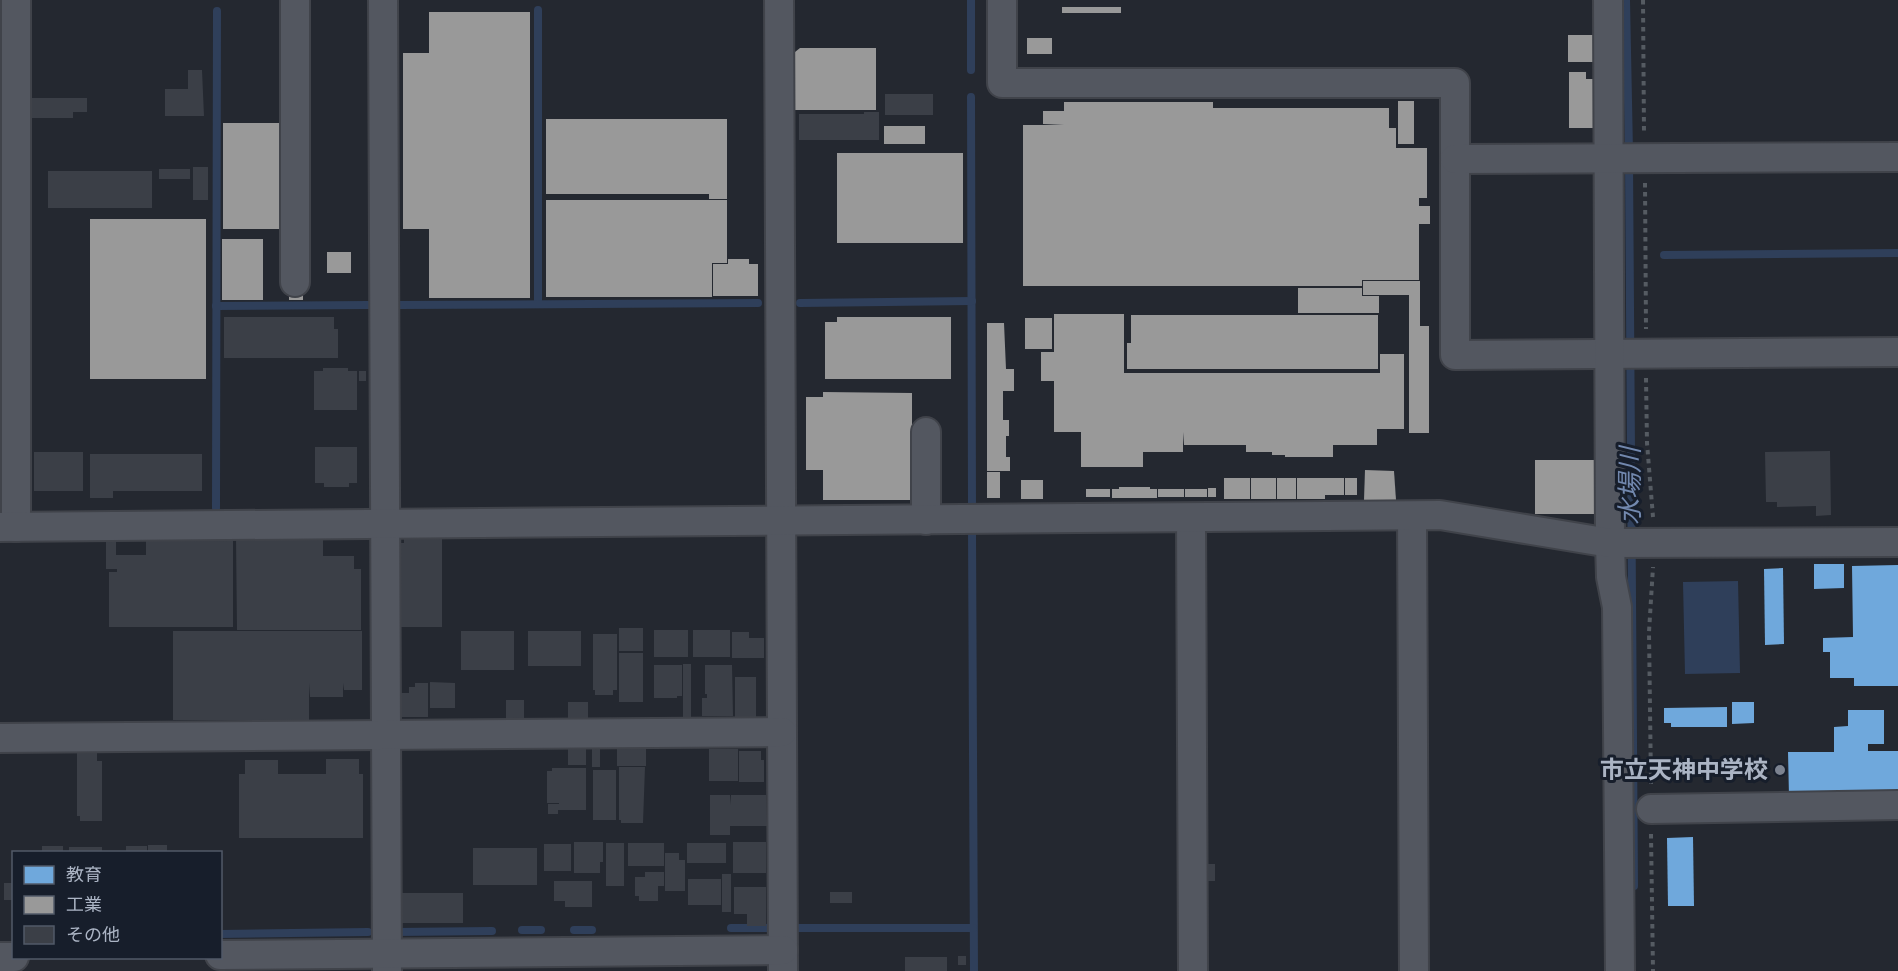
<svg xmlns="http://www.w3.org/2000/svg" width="1898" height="971" viewBox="0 0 1898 971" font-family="'Alegreya Sans','Noto Sans JP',sans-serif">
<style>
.green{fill:#213236}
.water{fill:#2f3f5a}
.schools{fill:#6fa8dc}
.industry{fill:#999}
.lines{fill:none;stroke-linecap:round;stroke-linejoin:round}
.stream{stroke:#2f3f5a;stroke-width:8}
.building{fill:#3b3f47}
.minor-casing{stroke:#40434a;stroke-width:32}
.path{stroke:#555b62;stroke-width:4;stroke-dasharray:4.5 4.5;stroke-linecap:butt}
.minor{stroke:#535760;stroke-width:28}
.poi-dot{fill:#7c8390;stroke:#171e2b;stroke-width:2}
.labels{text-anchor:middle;stroke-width:6;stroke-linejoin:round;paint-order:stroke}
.poi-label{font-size:24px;font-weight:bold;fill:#abb4c4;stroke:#171e2b;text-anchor:end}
.water-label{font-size:26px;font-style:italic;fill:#7288ae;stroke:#171e2b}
</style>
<rect width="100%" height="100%" fill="#242830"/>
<path class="green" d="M0,412H3V504L0,507Z"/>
<path class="water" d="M1738,581L1740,673L1685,674L1683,582Z"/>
<g class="schools">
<path d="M1814,564H1844V588L1814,589Z"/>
<path d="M1898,565V686H1854V678H1830V652H1823V638L1853,637L1852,566Z"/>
<path d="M1783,568L1784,644L1765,645L1764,569Z"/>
<path d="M1732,702H1754V723L1732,724Z"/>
<path d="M1727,707V727H1671V723H1664V708Z"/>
<path d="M1848,710H1884V744H1868V751H1898V795L1789,797L1788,752H1834V727L1848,726Z"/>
<path d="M1693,837L1694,906H1668L1667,838Z"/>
</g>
<g class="industry">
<rect x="1062" y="7" width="59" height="6"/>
<path d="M429,12H530V298H429V229H403V53H429Z"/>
<rect x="1568" y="35" width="30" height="27"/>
<rect x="1027" y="38" width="25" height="16"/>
<path d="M800,48H876V110H795V52Z"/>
<path d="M1569,72H1586V79H1594V128H1569Z"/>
<rect x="1398" y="101" width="16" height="43"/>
<path d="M1064,102H1213V108H1389V128H1396V148H1427V198H1419V206H1430V224H1419V280H1362V286H1023V125H1064L1043,124V111H1064Z"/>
<path d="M546,119H727V199H709V194H546Z"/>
<rect x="223" y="123" width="56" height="106"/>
<rect x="884" y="126" width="41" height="18"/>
<rect x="837" y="153" width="126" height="90"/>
<path d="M546,200H727V263H712V297H546Z"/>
<rect x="90" y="219" width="116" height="160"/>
<rect x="222" y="239" width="41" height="61"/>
<rect x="327" y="252" width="24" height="21"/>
<path d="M728,259H749V264H758V296H713V264H728Z"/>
<path d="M1363,281H1420V326H1429V433H1409V295H1363Z"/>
<path d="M1298,288H1362V296H1379V313H1298Z"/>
<rect x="289" y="290" width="14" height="10"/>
<path d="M1054,314H1124V373H1380V354H1404V429H1377V445H1333V457H1285V455H1272V452H1246V445H1184L1183,432V452H1143V467H1081V432H1054V381H1041V352H1054Z"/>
<path d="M1131,315H1378V369H1127V343H1131Z"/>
<path d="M837,317H951V379H825V322H837Z"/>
<rect x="1025" y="318" width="27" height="31"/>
<path d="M987,323H1004L1006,369H1014V391H1003V420H1009V436H1006V457H1010V471H987Z"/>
<path d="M823,392L912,393V424H915V500H823V470H806V397H823Z"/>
<rect x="1535" y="460" width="61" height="54"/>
<path d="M1365,470L1394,471L1396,500H1364Z"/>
<rect x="987" y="472" width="13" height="26"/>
<rect x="1224" y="478" width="26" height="21"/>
<rect x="1251" y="478" width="25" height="21"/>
<rect x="1277" y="478" width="19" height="21"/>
<path d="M1297,478H1344V495H1325V499H1297Z"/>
<rect x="1345" y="478" width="12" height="17"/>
<rect x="1021" y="480" width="22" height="19"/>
<path d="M1119,487H1150V489H1157V498H1112V489H1119Z"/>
<rect x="1208" y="488" width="8" height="9"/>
<rect x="1086" y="489" width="24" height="8"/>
<rect x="1158" y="489" width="26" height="8"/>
<rect x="1185" y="489" width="22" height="8"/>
</g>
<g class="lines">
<g class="stream">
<path d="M971,0V70"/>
<path d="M1626,0L1629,151"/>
<path d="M538,10V304"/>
<path d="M971,97L972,505"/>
<path d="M1629,163L1634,886"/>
<path d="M1664,255L1898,253"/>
<path d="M800,303L972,301"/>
<path d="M398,305L758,303"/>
<path d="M216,306L368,305"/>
<path d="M216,508L217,11"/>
<path d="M972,531L974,971"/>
<path d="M731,928H768"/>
<path d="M798,928H973"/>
<path d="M522,930H541"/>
<path d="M574,930H592"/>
<path d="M396,932L492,931"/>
<path d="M220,934L368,932"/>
</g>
</g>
<g class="building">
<path d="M188,70H202L204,116H165V89H188Z"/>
<rect x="885" y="94" width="48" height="21"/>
<path d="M32,98H87V112H73V118H32Z"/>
<path d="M864,112H879V140H799V114H864Z"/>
<rect x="193" y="167" width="15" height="33"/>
<rect x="159" y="169" width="31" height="10"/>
<rect x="48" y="171" width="104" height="37"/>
<path d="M224,317H334V329H338V358H224Z"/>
<path d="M323,368H348V371H357V410H314V371H323Z"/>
<rect x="359" y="371" width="7" height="10"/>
<path d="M315,447H357V483H349V487H324V483H315Z"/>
<path d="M1830,451L1831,515L1816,516V506L1777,507V502H1766L1765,452Z"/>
<rect x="34" y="452" width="49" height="39"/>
<path d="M90,454H202V491H113V498H90Z"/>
<path d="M146,538H233V627H109V572H117V569H106V542H116V555H146Z"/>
<path d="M236,538H323V556H354V569H361V630H237Z"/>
<path d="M404,538H442V627H398V543H404Z"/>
<rect x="619" y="628" width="24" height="23"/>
<rect x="654" y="630" width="34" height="27"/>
<rect x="693" y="630" width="37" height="27"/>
<path d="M173,631H362V690H344L343,683V697H310L309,683V720H173Z"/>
<rect x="461" y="631" width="53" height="39"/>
<rect x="528" y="631" width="53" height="35"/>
<path d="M732,632H749V638H764V658H732Z"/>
<path d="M593,634H617V690H613V695H595V690H593Z"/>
<rect x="619" y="653" width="24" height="49"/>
<rect x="683" y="664" width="8" height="53"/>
<path d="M654,665H682V696H677V698H654Z"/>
<path d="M705,665H732L733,716H702V698H707V694H705Z"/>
<rect x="735" y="677" width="21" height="41"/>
<path d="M430,682L455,683V708H430Z"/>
<path d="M415,683H428V717H400V693H409V687H415Z"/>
<rect x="506" y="700" width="18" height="19"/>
<rect x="568" y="702" width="20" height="16"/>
<rect x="592" y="748" width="8" height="19"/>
<rect x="617" y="748" width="29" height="18"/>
<rect x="568" y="749" width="18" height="16"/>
<rect x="709" y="749" width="29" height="32"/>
<path d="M739,751H761V760H764V782H739Z"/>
<path d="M77,753H97V761H102V821H80V816H77Z"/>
<path d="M326,759H359V774H363V838H239V774H245V760H278V774H326Z"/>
<path d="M619,767H645L643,823H621V820H619Z"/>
<path d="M552,768H586V810H558V814H548V804H559V803H547V771H552Z"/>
<rect x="593" y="770" width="23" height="50"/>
<path d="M710,795H730L731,805V795H766L767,826H730V835H710Z"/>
<path d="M574,842H603V862H600V873H574Z"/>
<rect x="733" y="842" width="33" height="31"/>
<rect x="606" y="843" width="18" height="43"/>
<rect x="628" y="843" width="36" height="23"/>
<rect x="687" y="843" width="39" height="20"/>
<rect x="544" y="844" width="27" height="27"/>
<rect x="148" y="845" width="19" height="7"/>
<rect x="42" y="846" width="21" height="6"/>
<rect x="126" y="846" width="21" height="6"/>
<rect x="69" y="847" width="33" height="5"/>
<rect x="473" y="848" width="64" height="37"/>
<path d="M665,853H679V860H685V891H665Z"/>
<rect x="1207" y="864" width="8" height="17"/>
<path d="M645,872H664V886H658V901H639V896H635V877H645Z"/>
<rect x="722" y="874" width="9" height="38"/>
<rect x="688" y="879" width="33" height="26"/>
<path d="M554,881H592V907H565V901H554Z"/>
<rect x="4" y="883" width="10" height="17"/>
<path d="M734,887H766V926H747V914H734Z"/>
<rect x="830" y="892" width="22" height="11"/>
<rect x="398" y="893" width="65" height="30"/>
<rect x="958" y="956" width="8" height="9"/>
<rect x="905" y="957" width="42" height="14"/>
</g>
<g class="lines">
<g class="minor-casing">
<g id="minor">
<path d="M16,0V527"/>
<path d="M295,0V282"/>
<path d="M383,0L387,971"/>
<path d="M779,0L783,971"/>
<path d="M1002,0V83H1455V355L1898,352"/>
<path d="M1608,0L1610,543L1611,577L1617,607L1620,971"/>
<path d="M1455,159L1898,157"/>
<path d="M926,432V520"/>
<path d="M1412,516L1414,971"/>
<path d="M1191,518L1193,971"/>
<path d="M0,527L1440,515L1610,543L1898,542"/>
<path d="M0,738L782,732"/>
<path d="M1651,809L1898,805"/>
<path d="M220,955L783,950"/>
<path d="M0,957H14"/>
</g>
</g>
<g class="path">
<path d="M1643,0L1644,134"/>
<path d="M1645,183L1646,329"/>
<path d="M1646,378L1647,443L1653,517"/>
<path d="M1651,784L1649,632L1653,567"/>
<path d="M1651,834L1653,971"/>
</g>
<use href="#minor" class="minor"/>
</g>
<circle class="poi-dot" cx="1780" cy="770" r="6"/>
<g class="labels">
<g class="poi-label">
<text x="1768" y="778">市立天神中学校</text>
</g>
<g class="water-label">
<text transform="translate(1630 486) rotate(-90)" y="9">水場川</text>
</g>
</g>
<rect x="12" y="851" width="210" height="108" fill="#171e2b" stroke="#525a68" stroke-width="1.5"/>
<rect x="24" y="866" width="30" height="18" fill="#6fa8dc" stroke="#525a68" stroke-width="1.5"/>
<text x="66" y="881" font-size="18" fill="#abb4c4">教育</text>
<rect x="24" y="896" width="30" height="18" fill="#999999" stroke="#525a68" stroke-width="1.5"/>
<text x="66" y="911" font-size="18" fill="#abb4c4">工業</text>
<rect x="24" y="926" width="30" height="18" fill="#3b3f47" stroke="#525a68" stroke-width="1.5"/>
<text x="66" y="941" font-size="18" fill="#abb4c4">その他</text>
</svg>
